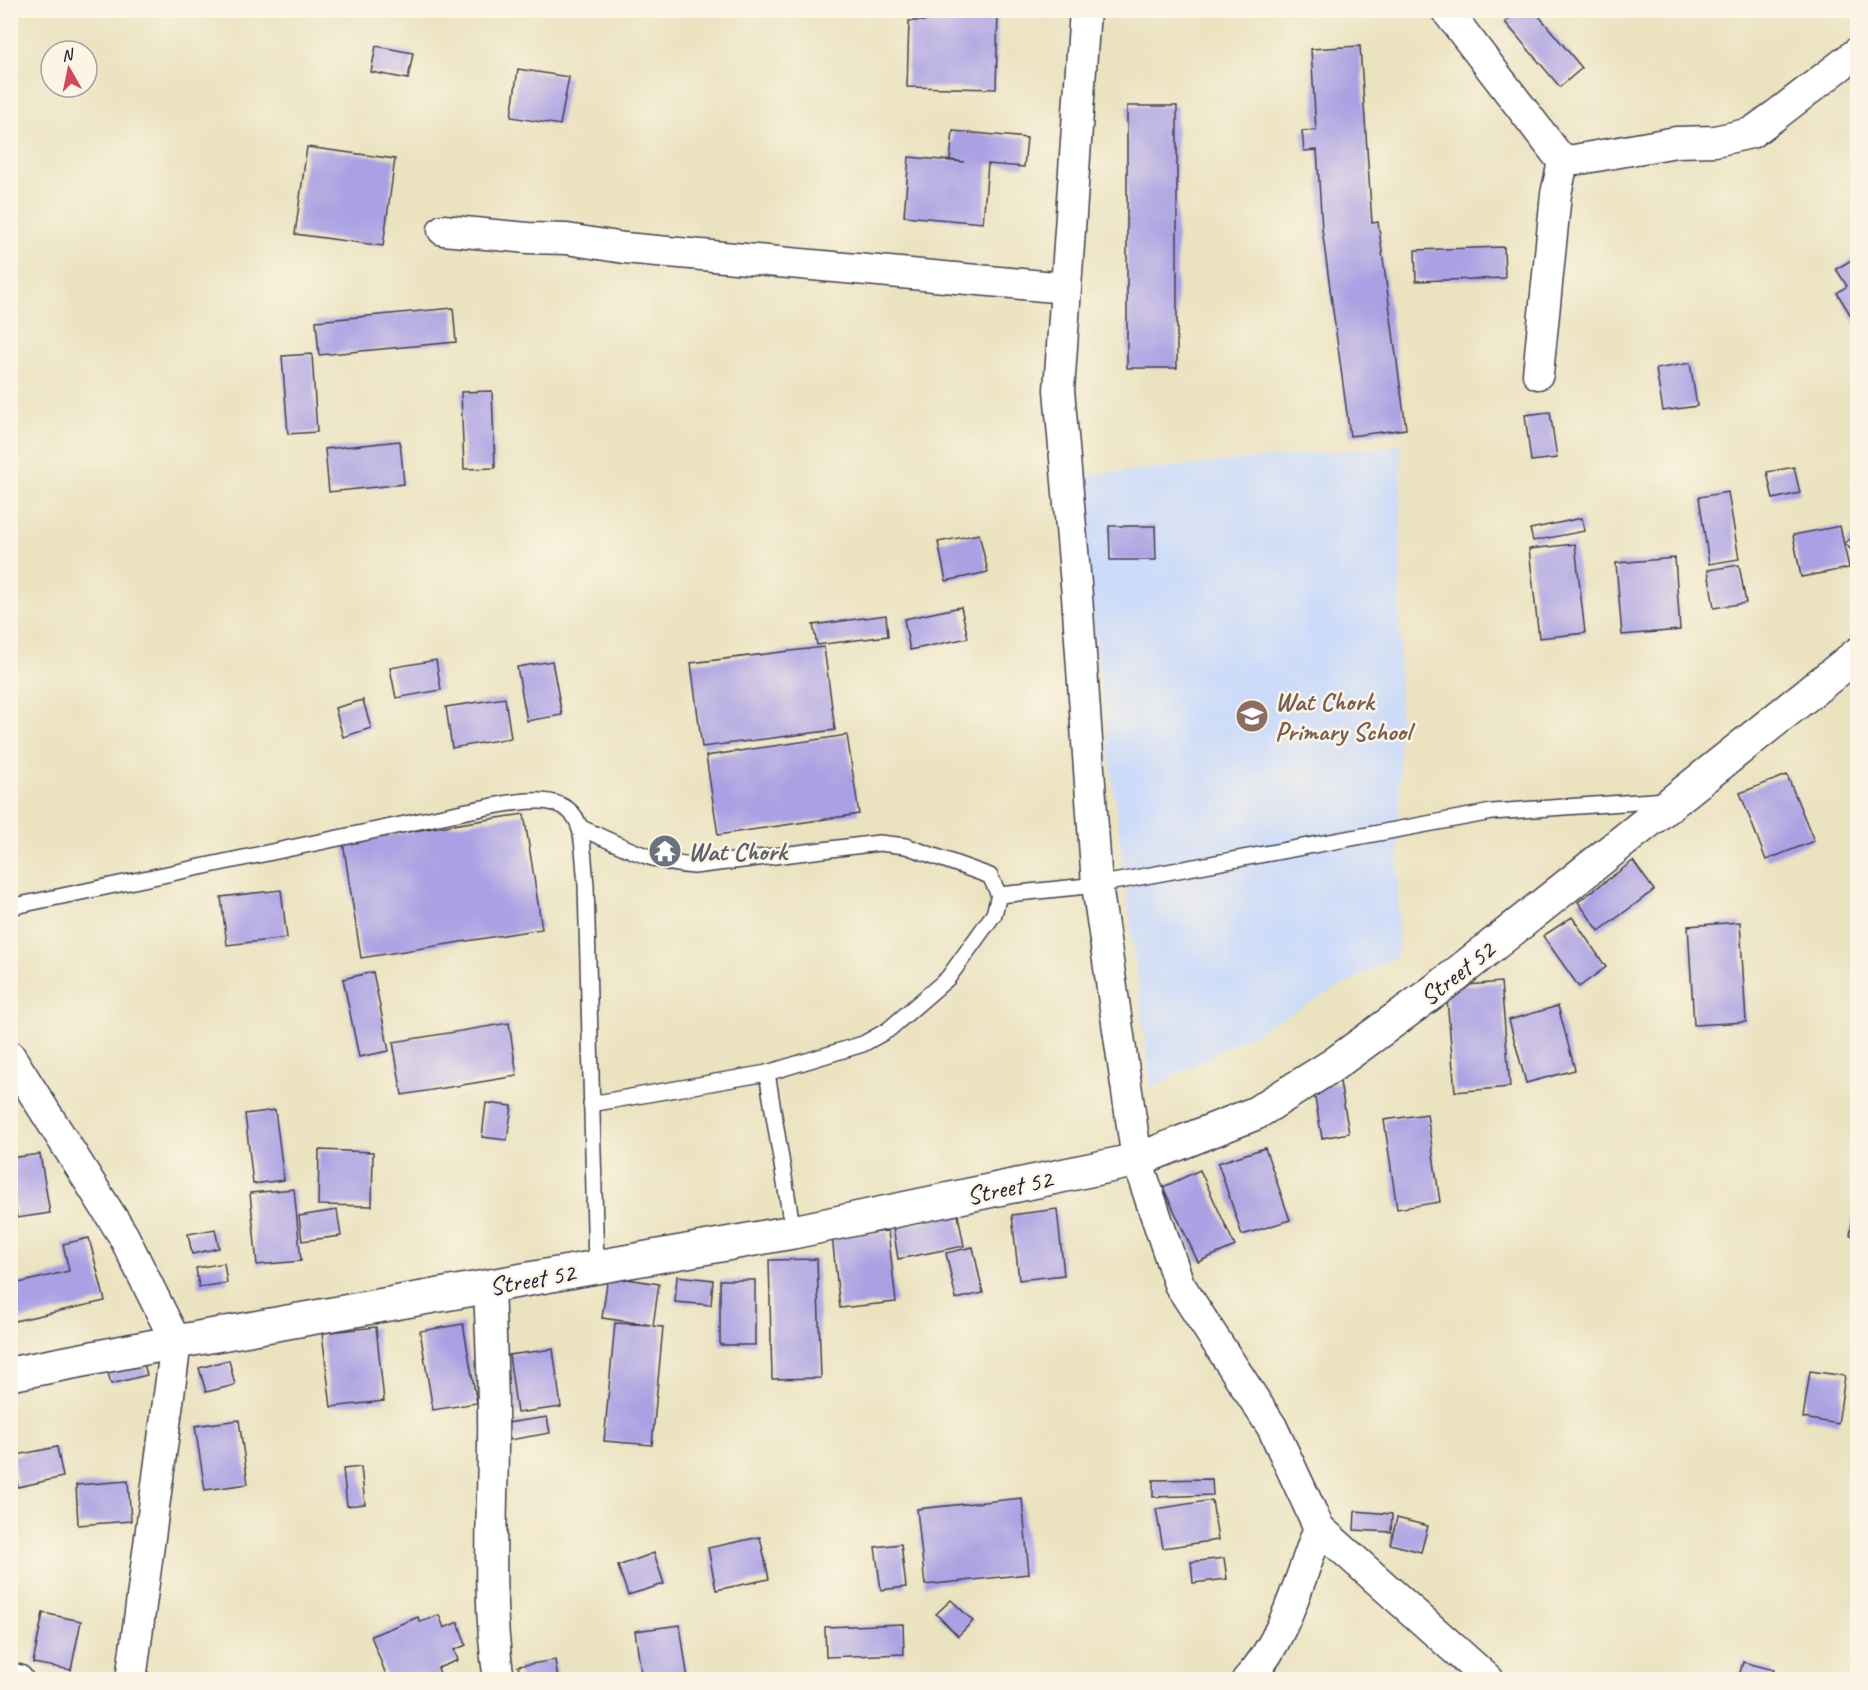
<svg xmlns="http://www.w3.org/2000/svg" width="1868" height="1690" viewBox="0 0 1868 1690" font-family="Caveat,sans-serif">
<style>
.built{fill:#ccdbf9}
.building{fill:#aaa0e3}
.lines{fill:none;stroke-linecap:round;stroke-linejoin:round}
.lane-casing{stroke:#403f4f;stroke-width:18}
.street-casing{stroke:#403f4f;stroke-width:33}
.secondary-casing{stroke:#403f4f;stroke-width:36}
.lane{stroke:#fff;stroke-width:15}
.street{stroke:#fff;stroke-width:30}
.secondary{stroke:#fff;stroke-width:33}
.labels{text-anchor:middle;stroke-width:5;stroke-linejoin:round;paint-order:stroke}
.education-label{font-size:26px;font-weight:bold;fill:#785e54;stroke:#fcf5e5;text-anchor:start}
.worship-label{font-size:26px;font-weight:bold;fill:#5b616d;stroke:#fcf5e5;text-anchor:start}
.street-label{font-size:26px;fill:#22223b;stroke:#fcf5e5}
</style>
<rect width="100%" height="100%" fill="#fcf5e5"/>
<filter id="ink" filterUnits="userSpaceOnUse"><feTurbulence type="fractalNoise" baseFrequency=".0167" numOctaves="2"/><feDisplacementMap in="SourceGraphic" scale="12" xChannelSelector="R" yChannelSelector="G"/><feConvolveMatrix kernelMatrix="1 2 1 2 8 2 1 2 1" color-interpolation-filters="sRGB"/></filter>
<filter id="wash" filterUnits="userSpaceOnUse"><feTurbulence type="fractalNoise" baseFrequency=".008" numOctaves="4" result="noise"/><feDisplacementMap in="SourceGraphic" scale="24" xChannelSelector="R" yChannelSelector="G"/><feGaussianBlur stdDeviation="1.35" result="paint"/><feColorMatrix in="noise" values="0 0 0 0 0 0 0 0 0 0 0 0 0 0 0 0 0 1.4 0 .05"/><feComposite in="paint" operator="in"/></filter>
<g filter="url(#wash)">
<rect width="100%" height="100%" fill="#ebe2c0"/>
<path class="built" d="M1401,445L1398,956L1151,1088L1075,476Z"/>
<g id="blocks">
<g class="building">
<path d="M929,10H998L996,89L907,87L909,21H928Z"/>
<path d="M1519,10H1534L1582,68L1560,87L1505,22Z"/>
<path d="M376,46L413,53L408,79L371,72Z"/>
<path d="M1360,46L1372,223L1378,222L1406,429L1350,436L1322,229L1317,150L1304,151L1302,131L1316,130L1311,49Z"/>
<path d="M518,69L569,77L560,125L511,117Z"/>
<rect x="1127" y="106" width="50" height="262"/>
<path d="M953,131L1027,138L1024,167L988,164L983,223L904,216L909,157L964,162L950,160Z"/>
<path d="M307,147L395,159L383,246L295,234Z"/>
<path d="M1504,247L1505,278L1416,281L1415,250Z"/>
<path d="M1858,256V327L1837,293L1847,286L1836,269Z"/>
<path d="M453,308L456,342L319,355L316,321Z"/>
<path d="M312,354L317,432L288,434L282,356Z"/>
<path d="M1690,363L1697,406L1663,411L1656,369Z"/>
<path d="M492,391L495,468L464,469L461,392Z"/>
<path d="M1550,412L1557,458L1531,461L1525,415Z"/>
<path d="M400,441L404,484L329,492L325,449Z"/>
<path d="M1794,467L1800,493L1773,499L1767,472Z"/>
<path d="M1728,492L1739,559L1709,564L1699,497Z"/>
<path d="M1582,518L1585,531L1533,541L1530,529Z"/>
<path d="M1109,526H1155L1156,560H1110Z"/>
<path d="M1840,526L1849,568L1801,577L1793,535Z"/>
<path d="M1858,533V558L1845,543Z"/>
<path d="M979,534L988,572L946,581L938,542Z"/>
<path d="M1575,544L1585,633L1539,638L1529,549Z"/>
<path d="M1675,558L1680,630L1622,635L1616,563Z"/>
<path d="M1739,565L1746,603L1714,608L1708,570Z"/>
<path d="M961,607L968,638L910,650L904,619Z"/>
<path d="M886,615L888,636L817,645L813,625Z"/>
<path d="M824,647L835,730L702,747L691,663Z"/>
<path d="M436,660L441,690L396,698L390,668Z"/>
<path d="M552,661L562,715L527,721L517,667Z"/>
<path d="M505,698L511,738L452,748L446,707Z"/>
<path d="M363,700L371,728L343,737L335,708Z"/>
<path d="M847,735L859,814L718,835L706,756Z"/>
<path d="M1787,775L1814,841L1766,860L1740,793Z"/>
<path d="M524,814L542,929L361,958L343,842Z"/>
<path d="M1633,861L1654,890L1599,931L1578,902Z"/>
<path d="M281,890L287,938L227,945L221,897Z"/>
<path d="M1572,917L1606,967L1579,987L1543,936Z"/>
<path d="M1740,922L1746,1022L1694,1025L1688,926Z"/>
<path d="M373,972L389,1051L359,1057L343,979Z"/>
<path d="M1501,982L1510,1087L1455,1092L1446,987Z"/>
<path d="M1558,1006L1575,1070L1526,1083L1509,1020Z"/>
<path d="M509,1023L517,1076L402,1095L393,1042Z"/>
<path d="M1340,1082L1349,1133L1322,1138L1313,1087Z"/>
<path d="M486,1103L512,1106L507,1140L482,1137Z"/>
<path d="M275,1110L284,1180L253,1184L245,1114Z"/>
<path d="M1427,1114L1440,1202L1397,1209L1384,1120Z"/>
<path d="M1265,1148L1290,1220L1242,1235L1218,1163Z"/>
<path d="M319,1150L373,1152L372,1206L318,1205Z"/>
<path d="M40,1154L50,1213L17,1218L10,1175V1158Z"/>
<path d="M1200,1170L1235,1246L1198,1262L1163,1187Z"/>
<path d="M294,1189L301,1261L257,1265L250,1193Z"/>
<path d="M1856,1203H1858V1236L1850,1235Z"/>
<path d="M1057,1209L1064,1275L1019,1280L1012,1215Z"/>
<path d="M337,1210L341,1236L302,1241L299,1216Z"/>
<path d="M958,1215L964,1246L898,1259L893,1227Z"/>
<path d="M215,1229L219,1248L192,1254L188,1234Z"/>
<path d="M888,1231L896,1302L840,1308L832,1237Z"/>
<path d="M89,1238L105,1301L10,1322V1285L69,1271L63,1244Z"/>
<path d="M973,1247L983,1293L956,1299L946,1253Z"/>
<path d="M817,1259L821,1378L772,1379L769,1260Z"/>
<path d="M224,1263L227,1283L199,1287L196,1268Z"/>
<path d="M608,1276L659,1284L653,1326L663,1327L652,1445L604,1441L615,1323L651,1325L602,1318Z"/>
<path d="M677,1276L713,1280L711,1305L675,1302Z"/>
<rect x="720" y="1280" width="35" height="65"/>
<path d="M463,1324L477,1403L433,1410L420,1331Z"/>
<path d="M376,1327L384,1401L331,1407L322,1333Z"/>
<path d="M553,1349L561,1407L517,1413L509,1355Z"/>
<path d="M142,1355L147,1375L111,1384L106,1365Z"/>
<path d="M229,1360L235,1385L206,1392L199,1368Z"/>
<path d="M1810,1371L1845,1376L1838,1424L1803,1418Z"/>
<path d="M547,1417L550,1433L510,1440L507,1423Z"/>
<path d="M239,1420L248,1484L205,1490L195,1426Z"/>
<path d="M57,1447L63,1477L18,1487L12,1456Z"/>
<path d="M361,1467L365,1504L347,1506L343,1469Z"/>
<path d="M1212,1479L1213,1495L1153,1497V1480Z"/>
<path d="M128,1481L131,1521L78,1525L76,1485Z"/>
<path d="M1022,1498L1029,1574L925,1585L917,1509Z"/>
<path d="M1212,1500L1218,1540L1163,1548L1156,1509Z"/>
<path d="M1355,1511L1392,1514L1391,1532L1354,1530Z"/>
<path d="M1397,1518L1428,1526L1421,1552L1390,1544Z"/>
<path d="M760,1537L769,1579L716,1590L708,1548Z"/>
<path d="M901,1544L906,1587L881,1590L875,1547Z"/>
<path d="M654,1553L664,1584L628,1595L618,1566Z"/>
<path d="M1224,1558L1227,1579L1193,1583L1191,1562Z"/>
<path d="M951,1600L973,1621L958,1636L936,1614Z"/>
<path d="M43,1613L81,1621L71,1670L33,1663Z"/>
<path d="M439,1615L444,1628L458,1622L466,1645L454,1650L458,1660L438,1668L441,1676L432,1680H388L371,1636L418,1617L420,1622Z"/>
<path d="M903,1624L904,1654L826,1657L825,1627Z"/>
<path d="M680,1625L688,1680H642L635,1631Z"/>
<path d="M555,1660L558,1680H521L518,1666Z"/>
<path d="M1743,1662L1774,1670L1771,1680H1738Z"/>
</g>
</g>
</g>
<g filter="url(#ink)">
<use href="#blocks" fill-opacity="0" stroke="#403f4f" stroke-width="1.5"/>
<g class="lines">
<g class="lane-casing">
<g id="lane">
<path d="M579,827C618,844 651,863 694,866L879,843L906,846L990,876L999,895L994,914L948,978L888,1030L863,1044L767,1073L591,1104"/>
<path d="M999,895L1097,885L1492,812L1667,800"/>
<path d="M10,907L467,811C499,806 569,783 580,829C584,847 584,866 586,885L596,1267"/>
<path d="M767,1073L793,1232"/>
</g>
</g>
<g class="street-casing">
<g id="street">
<path d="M1085,10L1059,390L1077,596L1097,885L1137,1160L1179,1284L1272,1427L1319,1528L1489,1680"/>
<path d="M1446,10L1563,162"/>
<path d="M1563,162L1676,142L1715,141L1751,133L1776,115L1858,52"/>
<path d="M443,230L528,238L567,239L624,248L1066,288"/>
<path d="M1538,374L1556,194L1563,162"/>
<path d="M10,1056L123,1235L176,1342L131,1680"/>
<path d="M489,1287C491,1340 494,1393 493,1447C492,1524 487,1603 499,1680"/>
<path d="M10,1678L18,1680"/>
<path d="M1247,1680C1284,1642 1300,1577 1319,1528"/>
</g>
</g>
<g class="secondary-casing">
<path id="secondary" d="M10,1374L176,1342L793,1232L1137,1160L1256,1113L1333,1065L1444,984L1858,654"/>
</g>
<use href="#lane" class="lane"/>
<use href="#street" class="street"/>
<use href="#secondary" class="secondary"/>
</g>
</g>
<defs>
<g id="school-disc" transform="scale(1.725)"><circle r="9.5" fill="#8d6e63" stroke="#fcf5e5"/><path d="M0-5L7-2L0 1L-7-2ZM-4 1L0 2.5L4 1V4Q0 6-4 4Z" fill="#fff"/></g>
<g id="temple-disc" transform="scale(1.725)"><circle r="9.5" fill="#6b7280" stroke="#fcf5e5"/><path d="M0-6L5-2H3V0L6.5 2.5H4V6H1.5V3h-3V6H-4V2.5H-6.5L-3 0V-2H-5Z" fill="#fff"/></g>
</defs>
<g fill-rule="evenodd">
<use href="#school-disc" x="1252" y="716"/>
<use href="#temple-disc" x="665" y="851"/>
</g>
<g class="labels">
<g class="education-label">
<text x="1275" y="710">Wat Chork<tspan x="1275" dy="30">Primary School</tspan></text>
</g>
<g class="worship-label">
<text x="688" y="860">Wat Chork</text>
</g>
<g class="street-label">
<text transform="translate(1457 973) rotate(-38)" y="9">Street 52</text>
<text transform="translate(1009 1187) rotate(-12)" y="9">Street 52</text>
<text transform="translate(532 1279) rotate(-10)" y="9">Street 52</text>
</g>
</g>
<rect width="1868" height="1690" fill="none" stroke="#fcf5e5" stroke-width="36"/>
<g transform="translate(69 69) rotate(351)"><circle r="28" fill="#fcf5e5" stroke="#a5a1a1" stroke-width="1.5"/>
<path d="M0-4.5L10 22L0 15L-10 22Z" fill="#d1495b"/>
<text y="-9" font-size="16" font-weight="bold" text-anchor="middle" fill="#22223b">N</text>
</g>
</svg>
